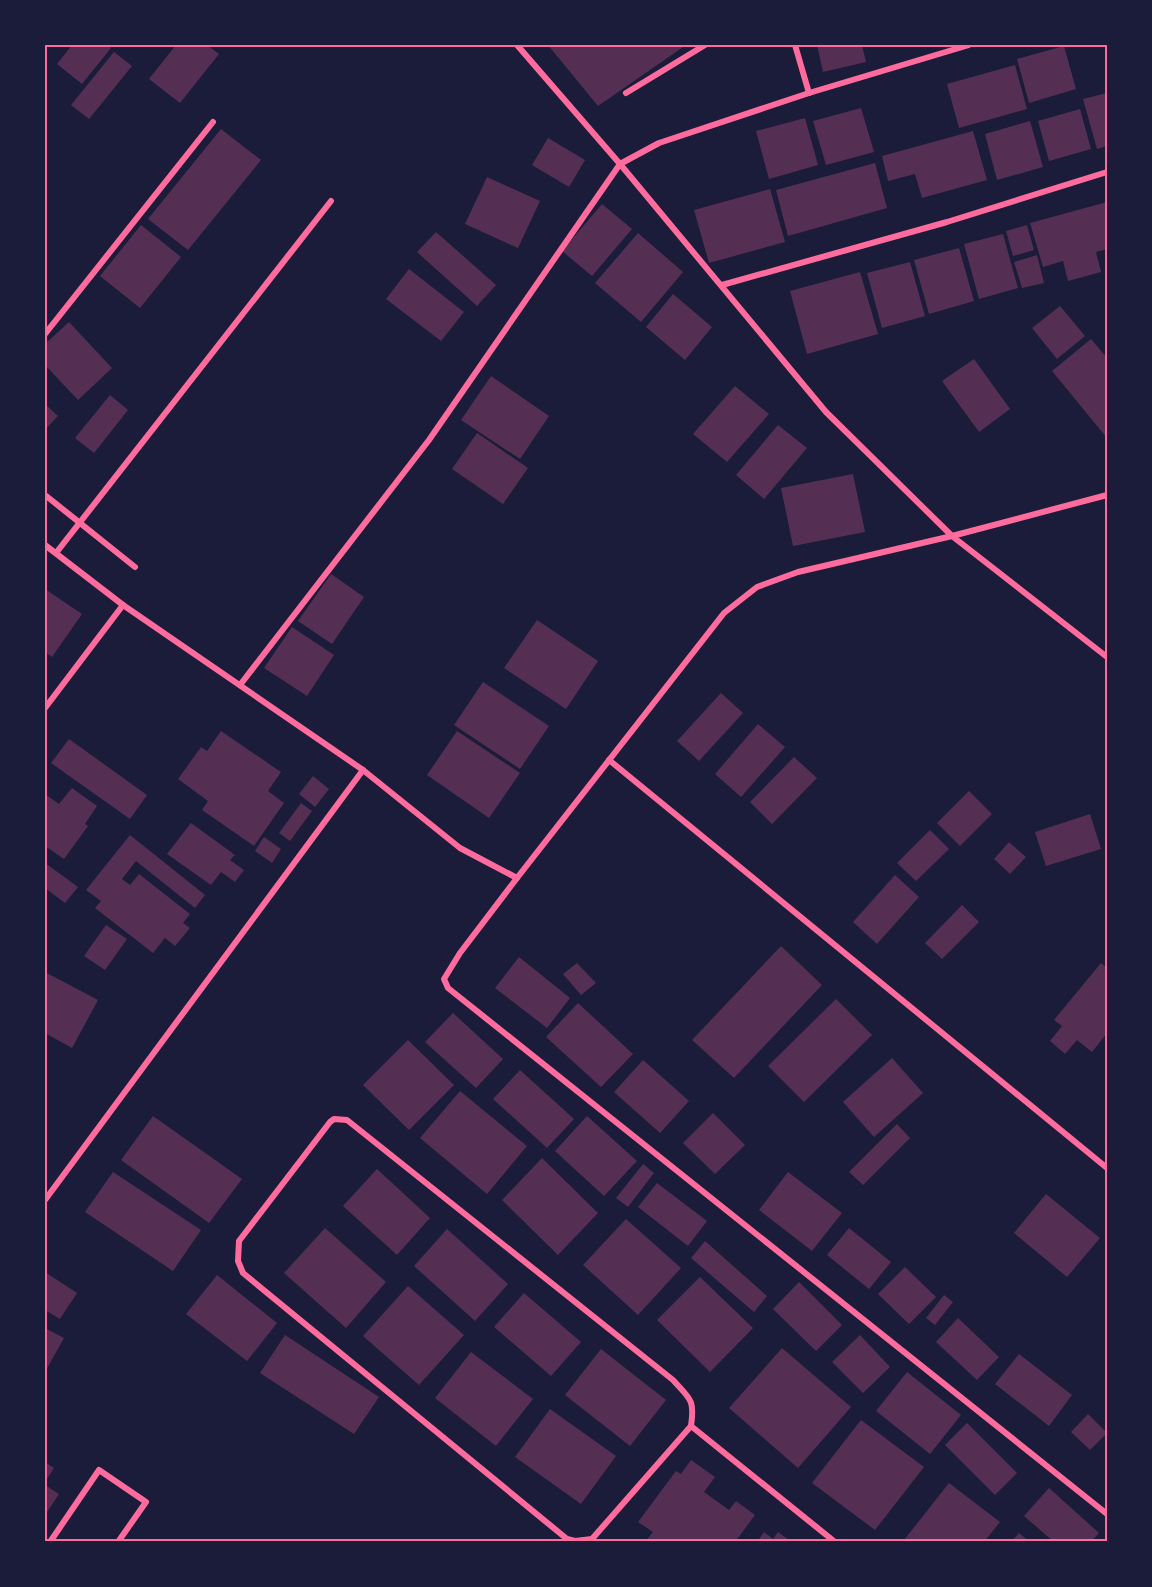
<svg xmlns="http://www.w3.org/2000/svg" width="1152" height="1587" viewBox="0 0 1152 1587" font-family="Raleway,sans-serif">
<style>
.building{fill:#542f53}
.lines{fill:none;stroke-linecap:round;stroke-linejoin:round}
.minor{stroke:#ff6b9d;stroke-width:6}
.neatline{fill:none;stroke:#ff6b9d;stroke-width:2}
</style>
<rect width="100%" height="100%" fill="#1b1b3a"/>
<g class="building">
<path d="M72,45H107L111,48L82,84L57,64Z"/>
<path d="M176,45H207L219,54L180,103L149,79Z"/>
<path d="M548,45H686L598,106Z"/>
<path d="M817,45H862L866,62L823,72Z"/>
<path d="M1064,46L1076,89L1029,103L1017,59Z"/>
<path d="M114,52L132,66L89,119L71,105Z"/>
<path d="M1015,65L1027,109L959,128L947,84Z"/>
<path d="M1107,93V146L1097,149L1083,99Z"/>
<path d="M861,108L874,152L826,165L813,121Z"/>
<path d="M1080,109L1091,149L1049,161L1038,121Z"/>
<path d="M805,118L818,165L769,179L756,131Z"/>
<path d="M1030,121L1043,167L997,180L985,134Z"/>
<path d="M221,129L261,160L188,250L148,219Z"/>
<path d="M973,131L987,180L922,198L915,174L888,181L882,156Z"/>
<path d="M548,138L585,160L569,187L532,165Z"/>
<path d="M875,163L887,208L788,236L776,190Z"/>
<path d="M487,177L540,201L518,248L465,224Z"/>
<path d="M770,189L785,242L709,263L694,210Z"/>
<path d="M1107,202V249L1096,252L1101,272L1068,281L1063,261L1043,267L1030,223Z"/>
<path d="M602,204L632,229L592,276L562,251Z"/>
<path d="M141,225L181,257L140,308L100,276Z"/>
<path d="M1027,225L1034,250L1013,256L1006,231Z"/>
<path d="M436,232L496,285L477,306L417,252Z"/>
<path d="M638,233L683,272L641,322L595,283Z"/>
<path d="M1003,234L1018,288L979,299L964,244Z"/>
<path d="M959,248L974,301L929,314L914,260Z"/>
<path d="M1037,255L1044,283L1022,288L1014,262Z"/>
<path d="M910,262L925,316L882,328L867,273Z"/>
<path d="M409,269L464,312L441,341L386,299Z"/>
<path d="M860,272L878,334L807,354L790,291Z"/>
<path d="M673,294L712,327L685,360L646,327Z"/>
<path d="M1060,306L1085,336L1057,359L1032,328Z"/>
<path d="M69,322L112,368L78,400L45,365V344Z"/>
<path d="M1091,339L1107,358V438L1052,371Z"/>
<path d="M974,359L1010,409L979,432L942,381Z"/>
<path d="M491,376L549,416L520,459L461,420Z"/>
<path d="M735,386L769,414L727,462L693,434Z"/>
<path d="M110,395L128,410L94,453L75,438Z"/>
<path d="M45,404L58,416L45,430Z"/>
<path d="M778,425L807,448L764,499L736,475Z"/>
<path d="M477,433L528,468L503,504L452,469Z"/>
<path d="M853,474L865,532L793,546L781,488Z"/>
<path d="M331,574L364,597L332,644L298,621Z"/>
<path d="M45,589L82,614L52,657L45,652Z"/>
<path d="M537,620L598,661L566,709L504,668Z"/>
<path d="M292,627L334,655L307,696L264,668Z"/>
<path d="M483,682L549,726L520,769L454,725Z"/>
<path d="M721,693L743,713L699,761L677,741Z"/>
<path d="M758,724L785,747L741,797L715,774Z"/>
<path d="M221,731L281,772L268,791L284,803L254,846L202,810L208,801L178,779L201,747L207,751Z"/>
<path d="M457,731L520,773L489,818L427,775Z"/>
<path d="M69,739L147,795L130,819L51,763Z"/>
<path d="M794,757L817,778L772,824L750,802Z"/>
<path d="M313,776L329,789L315,807L299,794Z"/>
<path d="M72,788L97,806L85,824L88,826L64,859L45,846V794L59,804Z"/>
<path d="M969,791L992,814L960,846L937,823Z"/>
<path d="M301,803L312,811L290,841L279,833Z"/>
<path d="M1090,814L1101,849L1046,866L1035,832Z"/>
<path d="M191,823L235,855L230,860L244,870L235,882L221,872L211,885L167,854Z"/>
<path d="M930,830L949,849L916,881L897,863Z"/>
<path d="M130,835L205,895L195,908L136,861L122,879L130,885L139,874L190,914L183,923L190,928L175,946L165,938L153,953L95,908L101,901L86,890Z"/>
<path d="M264,837L281,849L272,863L255,851Z"/>
<path d="M1009,842L1026,857L1010,874L994,859Z"/>
<path d="M45,863L78,887L65,903L45,888Z"/>
<path d="M895,875L919,897L877,944L853,922Z"/>
<path d="M962,905L979,922L942,959L925,943Z"/>
<path d="M106,925L127,939L105,970L84,956Z"/>
<path d="M781,946L822,985L734,1078L692,1040Z"/>
<path d="M519,957L570,998L547,1028L495,988Z"/>
<path d="M577,963L596,983L581,995L563,974Z"/>
<path d="M1101,963L1107,968V1033L1092,1052L1077,1040L1065,1054L1050,1041L1062,1026L1054,1020Z"/>
<path d="M45,972L98,1000L72,1048L45,1033Z"/>
<path d="M836,999L872,1035L804,1102L768,1066Z"/>
<path d="M578,1003L633,1054L601,1087L546,1037Z"/>
<path d="M453,1013L503,1059L476,1088L425,1042Z"/>
<path d="M408,1040L454,1085L409,1130L363,1085Z"/>
<path d="M892,1058L923,1093L874,1137L843,1102Z"/>
<path d="M643,1060L689,1101L660,1133L614,1092Z"/>
<path d="M520,1070L574,1119L547,1148L493,1099Z"/>
<path d="M460,1091L527,1146L487,1194L420,1138Z"/>
<path d="M713,1113L745,1145L715,1174L683,1143Z"/>
<path d="M153,1116L242,1179L209,1223L121,1160Z"/>
<path d="M587,1116L637,1161L604,1196L555,1151Z"/>
<path d="M897,1124L910,1138L863,1185L849,1172Z"/>
<path d="M542,1158L598,1213L558,1255L502,1200Z"/>
<path d="M643,1164L654,1173L628,1207L616,1198Z"/>
<path d="M377,1169L430,1218L397,1255L343,1206Z"/>
<path d="M113,1172L201,1230L173,1271L85,1212Z"/>
<path d="M788,1172L842,1213L812,1251L759,1210Z"/>
<path d="M657,1183L707,1221L688,1246L638,1207Z"/>
<path d="M1046,1194L1100,1238L1067,1277L1014,1233Z"/>
<path d="M626,1219L681,1268L638,1315L583,1265Z"/>
<path d="M325,1228L386,1282L346,1328L284,1273Z"/>
<path d="M849,1228L891,1262L869,1289L827,1255Z"/>
<path d="M447,1229L508,1284L475,1321L414,1266Z"/>
<path d="M705,1241L767,1296L754,1312L691,1258Z"/>
<path d="M905,1267L936,1297L909,1324L878,1294Z"/>
<path d="M45,1272L77,1293L60,1319L45,1310Z"/>
<path d="M217,1275L277,1323L247,1361L186,1314Z"/>
<path d="M700,1277L753,1328L710,1372L657,1320Z"/>
<path d="M799,1282L842,1325L816,1351L773,1309Z"/>
<path d="M408,1286L464,1335L419,1385L363,1336Z"/>
<path d="M524,1293L581,1342L551,1376L494,1327Z"/>
<path d="M944,1295L953,1302L935,1325L926,1318Z"/>
<path d="M958,1318L999,1357L977,1380L936,1342Z"/>
<path d="M45,1328L64,1338L45,1372Z"/>
<path d="M285,1335L379,1397L354,1434L260,1373Z"/>
<path d="M860,1335L890,1367L863,1393L832,1362Z"/>
<path d="M782,1348L851,1407L798,1468L729,1408Z"/>
<path d="M601,1349L666,1400L630,1446L565,1395Z"/>
<path d="M471,1352L533,1399L496,1446L435,1398Z"/>
<path d="M1019,1354L1072,1395L1049,1426L995,1384Z"/>
<path d="M907,1372L961,1415L930,1454L876,1411Z"/>
<path d="M550,1409L616,1456L581,1504L515,1457Z"/>
<path d="M1088,1414L1107,1433L1090,1450L1071,1432Z"/>
<path d="M861,1420L924,1467L875,1530L812,1483Z"/>
<path d="M967,1423L1017,1473L995,1495L945,1445Z"/>
<path d="M691,1460L715,1477L704,1492L729,1510L736,1501L755,1515L735,1542H645L653,1532L638,1522L676,1471L681,1474Z"/>
<path d="M45,1462L54,1468L45,1482Z"/>
<path d="M949,1483L1000,1522L984,1542H906L904,1540Z"/>
<path d="M45,1485L59,1494L45,1515Z"/>
<path d="M1049,1488L1099,1533L1091,1542H1054L1024,1516Z"/>
<path d="M764,1532L773,1539L778,1532L792,1542H757Z"/>
<path d="M1019,1533L1030,1542H1011Z"/>
</g>
<g class="lines">
<g class="minor">
<path d="M517,45L620,164L826,412L952,536L1107,657"/>
<path d="M795,45L809,93"/>
<path d="M626,93L705,45"/>
<path d="M722,285L947,222L1107,172"/>
<path d="M45,334L213,122"/>
<path d="M45,495L135,567"/>
<path d="M1107,495L952,536L798,572L757,587L724,613L517,878L460,953L444,979L448,988L1107,1514"/>
<path d="M45,545L123,605L363,770L460,848L517,878"/>
<path d="M56,553L331,201"/>
<path d="M240,685L429,440L620,164L659,143L809,93L969,45"/>
<path d="M45,708L123,605"/>
<path d="M609,760L1107,1168"/>
<path d="M334,1119L347,1120L673,1380C690,1399 695,1399 691,1426L592,1539L575,1541L567,1539L243,1273L238,1261L239,1241L330,1122Z"/>
<path d="M45,1200L363,770"/>
<path d="M691,1426L835,1542"/>
<path d="M50,1542L99,1470L146,1502L118,1542"/>
</g>
</g>
<rect width="1152" height="1587" fill="none" stroke="#1b1b3a" stroke-width="93"/>
<rect x="46" y="46" width="1060" height="1494" class="neatline"/>
</svg>
